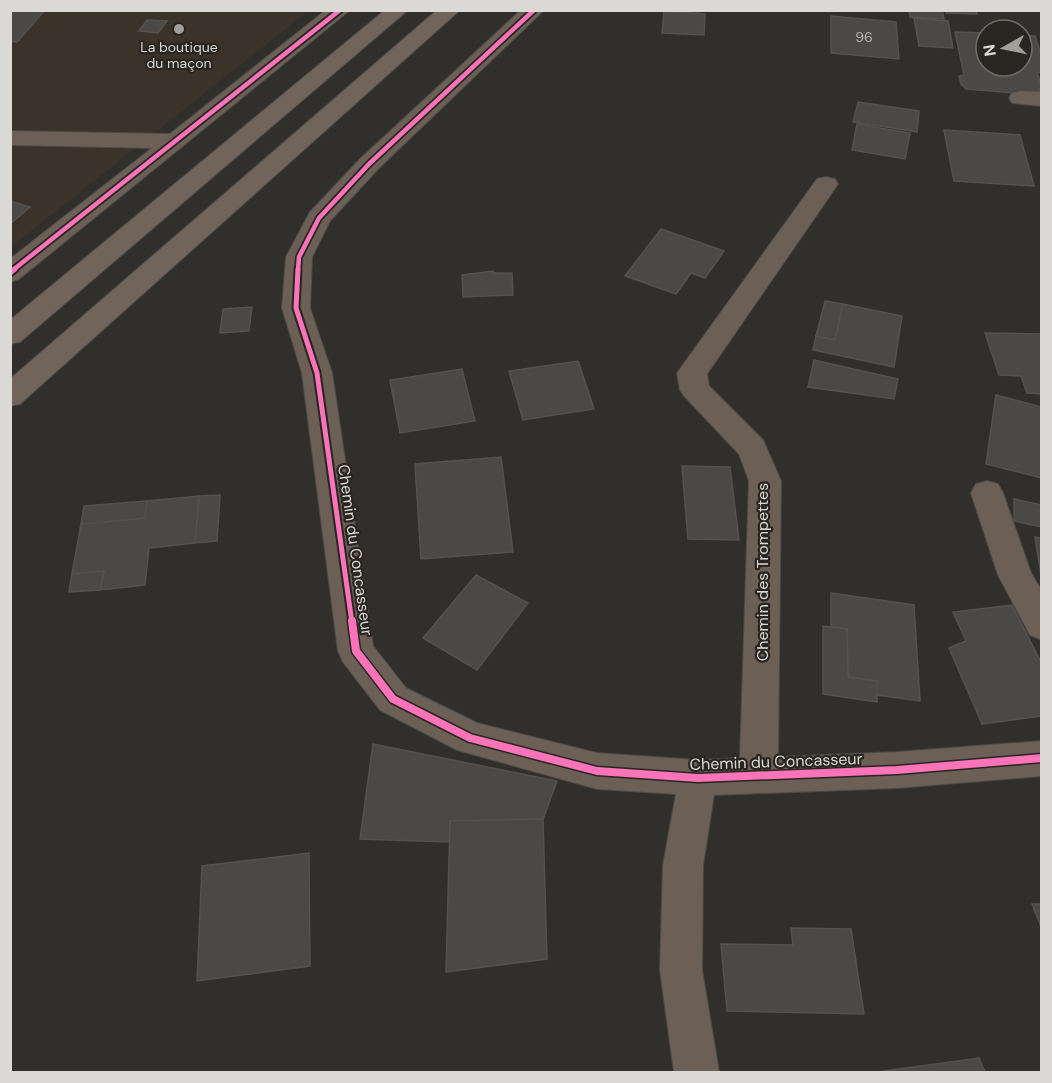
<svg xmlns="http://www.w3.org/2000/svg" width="1052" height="1083" viewBox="0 0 1052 1083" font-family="'DM Sans',sans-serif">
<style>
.built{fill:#3b332a}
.building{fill:#4b4946;stroke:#535250;stroke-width:1.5}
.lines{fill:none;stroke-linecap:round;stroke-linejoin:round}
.minor-casing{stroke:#4b4a48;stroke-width:2}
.highway-casing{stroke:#4b4a48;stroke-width:2}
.minor{fill:#6b5f56;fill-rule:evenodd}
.highway{fill:#71645b;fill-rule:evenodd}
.cycleway-far2-casing{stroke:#292521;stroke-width:8}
.cycleway-far1-casing{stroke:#292521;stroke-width:9}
.cycleway-casing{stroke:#292521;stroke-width:11}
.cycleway-far2{stroke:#fb73b8;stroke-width:4.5}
.cycleway-far1{stroke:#fb73b8;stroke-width:5}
.cycleway{stroke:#fb73b8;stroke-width:8}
.poi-dot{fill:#a09e9a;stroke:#292521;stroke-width:2}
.labels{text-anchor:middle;stroke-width:4.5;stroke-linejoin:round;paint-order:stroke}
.number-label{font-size:14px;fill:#b7b5b1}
.far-poi-label{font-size:14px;fill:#dbd9d5;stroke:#292521}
.street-label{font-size:16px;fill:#dbd9d5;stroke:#292521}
</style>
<rect width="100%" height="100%" fill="#312f2c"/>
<path class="built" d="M11,11H308L11,247Z"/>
<g class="building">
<path d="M10,10H45L17,42L10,41Z"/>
<path d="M909,10H942L944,19L910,17Z"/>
<path d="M945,10H975L977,14L946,13Z"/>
<path d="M664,11L705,14L704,35L662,33Z"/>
<path d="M831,16L896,22L899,59L831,53Z"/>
<path d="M914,18L948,21L953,48L919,46Z"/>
<path d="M147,20L167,21L158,33L139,31Z"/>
<path d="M955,32L986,33V66H1022V35L1035,36L1042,58V72L1037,73L1042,87L1039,89L1041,95L966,89L961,84L959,76L964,75Z"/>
<path d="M858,102L919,111L917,132L853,122Z"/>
<path d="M857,124L910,133L905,159L852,150Z"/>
<path d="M944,130L1020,135L1034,186L954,181Z"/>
<path d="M10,201L30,207L10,224Z"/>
<path d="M661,229L724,251L705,278L691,273L676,294L625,276Z"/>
<path d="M493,271L494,273H512L513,295L463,297L462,275Z"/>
<path d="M825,301L843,304L835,340L816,336Z"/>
<path d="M843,304L902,316L894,367L813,350L816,336L835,340Z"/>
<path d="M252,307L249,331L220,333L223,309Z"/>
<path d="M985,333L1042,334V394L1027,393L1021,376L999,375Z"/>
<path d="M814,360L898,379L894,399L808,387Z"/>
<path d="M578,361L594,409L523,420L509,371Z"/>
<path d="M462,369L475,421L400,433L390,380Z"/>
<path d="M996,395L1042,407V478L986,464Z"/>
<path d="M501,457L513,552L421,559L415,464Z"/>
<path d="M682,466L730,467L739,540L688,539Z"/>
<path d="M220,495L217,541L195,543L199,496Z"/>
<path d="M199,496L195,543L149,548L145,585L100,590L104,571L72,574L81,524L145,518L147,501Z"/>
<path d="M1014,499L1042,505V527L1014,521Z"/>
<path d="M147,501L145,518L81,524L84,506Z"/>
<path d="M1035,537L1042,538V582Z"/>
<path d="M104,571L100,590L69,592L72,574Z"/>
<path d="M476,575L528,603L477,670L423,638Z"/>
<path d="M831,593L914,605L920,701L877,695V681L848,677L847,629L831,627Z"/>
<path d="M1012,605L1042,664V716L982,724L949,648L966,641L953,612Z"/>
<path d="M823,626L847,629L848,677L877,681V702L823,694Z"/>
<path d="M373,744L557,781L543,819L450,821V842L360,839Z"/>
<path d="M543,819L547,959L446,972L450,821Z"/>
<path d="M309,853L310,966L197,981L202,866Z"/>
<path d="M1032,904H1042V929Z"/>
<path d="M791,928L851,929L864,1014L727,1011L721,944L793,945Z"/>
<path d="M979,1058L985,1072H877Z"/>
</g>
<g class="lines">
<g class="minor-casing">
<g id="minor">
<path d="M326,10H350L19,279L10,282V259L152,148L10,145V131L170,134Z"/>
<path d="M521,10H544L378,169L330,221L312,257L310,308L332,373L373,646L406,688L477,723L597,753L698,760L740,758L749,481L739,454L685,397L680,390L677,373L817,179L826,177L835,179L838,184L707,374L709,386L763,440L781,481L778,757L897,752L1042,741V776L897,788L714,795L703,865L702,970L719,1072H674L660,970L663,865L676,794L597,789L457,750L380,710L343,662L338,651L302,373L282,308L286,257L310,212L360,159Z"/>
<path d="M1020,91L1042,92V106L1012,103L1009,98L1012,93Z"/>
<path d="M987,481L998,484L1003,493L1031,573L1042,591V640L1030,635L998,575L971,493L976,484Z"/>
</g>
</g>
<g class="highway-casing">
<g id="highway">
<path d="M385,10H408L20,342L10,344V320Z"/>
<path d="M437,10H460L20,404L10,406V379Z"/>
</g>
</g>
<use href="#minor" class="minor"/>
<use href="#highway" class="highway"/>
<g class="cycleway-far2-casing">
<g id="cycleway-far2">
<path d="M13,270L340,10"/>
<path d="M298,270L299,257L319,218L369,164L534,10"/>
</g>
</g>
<g class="cycleway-far1-casing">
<g id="cycleway-far1">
<path d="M298,269L296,308L317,373L352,623"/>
<path d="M10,273L15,269"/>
</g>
</g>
<g class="cycleway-casing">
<path id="cycleway" d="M352,621L356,651L393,699L470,738L597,771L698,778L897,770L1042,758"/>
</g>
<use href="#cycleway-far2" class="cycleway-far2"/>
<use href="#cycleway-far1" class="cycleway-far1"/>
<use href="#cycleway" class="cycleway"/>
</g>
<circle class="poi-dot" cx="179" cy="29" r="6"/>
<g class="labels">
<g class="number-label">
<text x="864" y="42">96</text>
</g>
<g class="far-poi-label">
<text x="179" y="52">La boutique<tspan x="179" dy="16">du maçon</tspan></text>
</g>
<g class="street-label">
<text transform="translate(356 550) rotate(82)" y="6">Chemin du Concasseur</text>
<text transform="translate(762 572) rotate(-90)" y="6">Chemin des Trompettes</text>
<text transform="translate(776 761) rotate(-2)" y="6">Chemin du Concasseur</text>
</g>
</g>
<rect width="1052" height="1083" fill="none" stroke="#dbd9d5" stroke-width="24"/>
<g transform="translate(1004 48) rotate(261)"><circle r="28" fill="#292521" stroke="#706d69" stroke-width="1.5"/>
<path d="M0-4.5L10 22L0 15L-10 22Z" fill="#a09e9a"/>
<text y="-9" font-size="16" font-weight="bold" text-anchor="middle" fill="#dbd9d5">N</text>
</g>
</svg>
